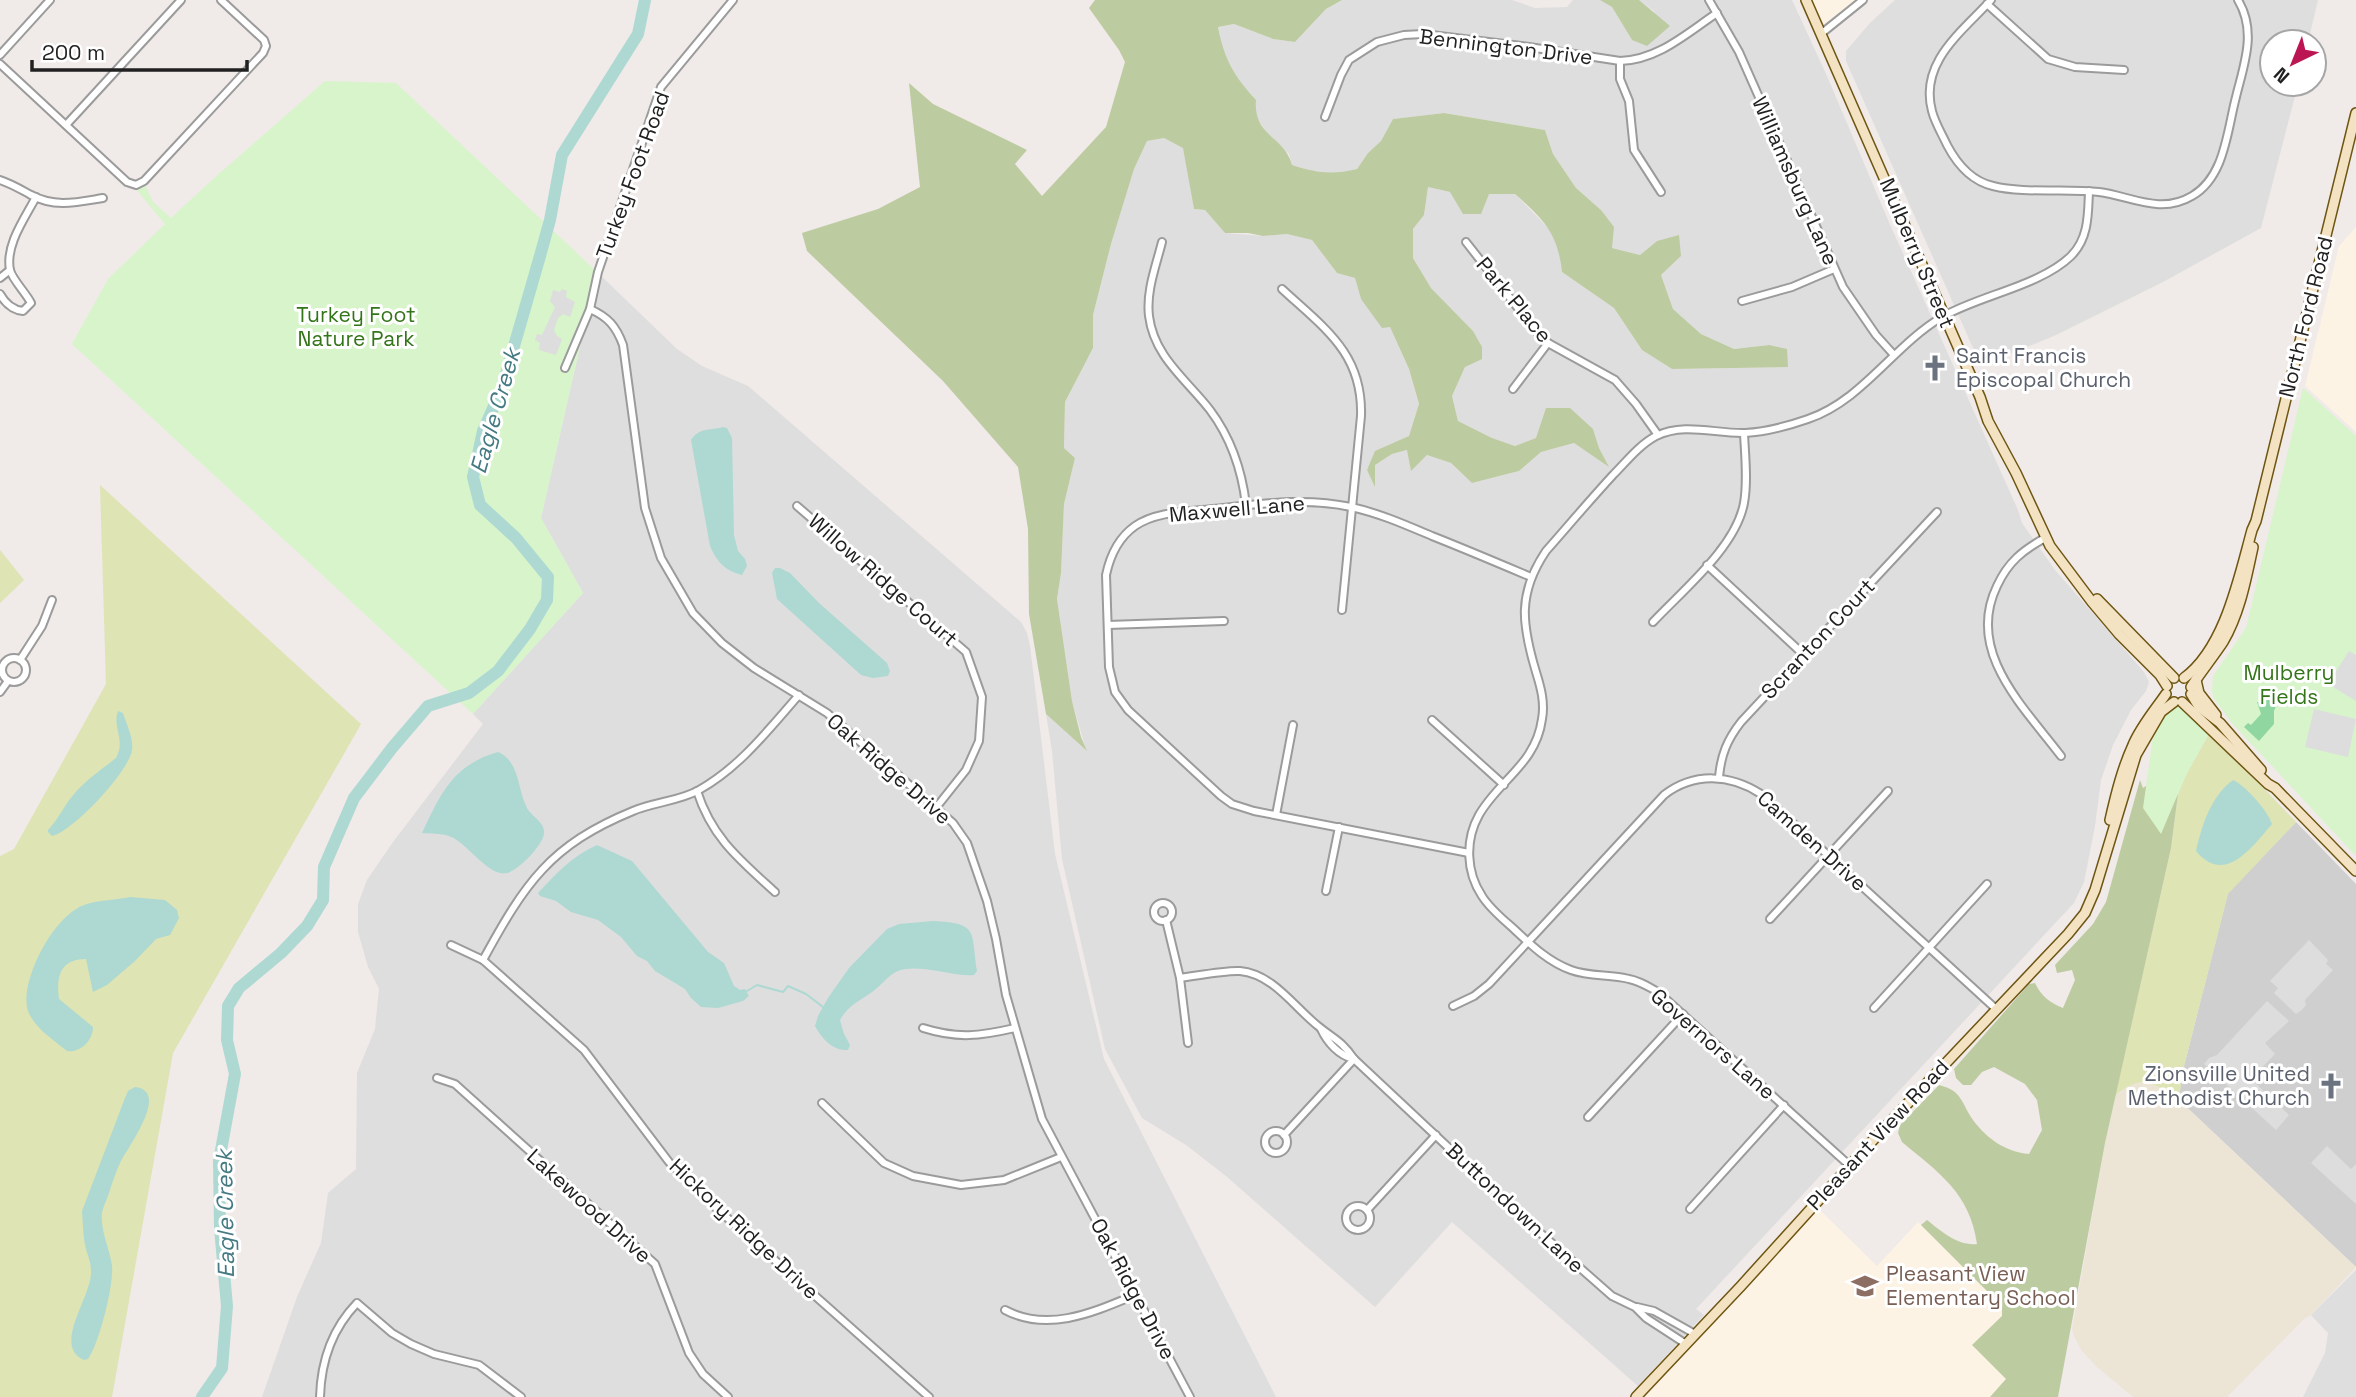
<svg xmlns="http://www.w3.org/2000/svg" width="2356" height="1397" viewBox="0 0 2356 1397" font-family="'Space Grotesk',sans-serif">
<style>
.residential{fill:#dedede}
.education{fill:#fcf3e5}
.religious{fill:#cfcfcf}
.farmland{fill:#ece5d6}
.grass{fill:#dee4b4}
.forest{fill:#bdcba1}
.park{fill:#d7f4cb}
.pitch{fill:#8fd6a0}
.parking{fill:#ddd}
.water{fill:#add9d2}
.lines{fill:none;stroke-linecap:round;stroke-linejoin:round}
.stream{stroke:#add9d2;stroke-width:2}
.river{stroke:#add9d2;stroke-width:12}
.street-casing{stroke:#9b9b9b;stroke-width:10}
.secondary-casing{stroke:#6e5511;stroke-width:12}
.street{stroke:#fff;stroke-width:6}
.secondary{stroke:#f4e3c3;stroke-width:9}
.labels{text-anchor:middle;stroke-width:6;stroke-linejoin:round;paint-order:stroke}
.street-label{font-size:21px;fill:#212121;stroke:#fff}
.park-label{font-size:21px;fill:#337518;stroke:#fff}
.worship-label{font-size:21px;fill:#5b616d;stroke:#fff;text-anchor:start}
.education-label{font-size:21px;fill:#785e54;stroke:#fff;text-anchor:start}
.water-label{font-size:23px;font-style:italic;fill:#457a82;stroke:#fff}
</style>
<rect width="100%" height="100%" fill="#f0eae8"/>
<g class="residential">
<path d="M1342,0H1512L1535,8L1567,7L1573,0H1600L1612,7L1632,40L1655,12L1639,0H1792L1827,76L1888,220L2018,510L2022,523L2055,570L2144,672L2149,682L2146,691L2131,710L2113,745L2101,780L2095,826L2084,882L2074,903L1696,1309L1704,1315L1638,1386L1452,1222L1375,1307L1226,1176L1186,1145L1142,1118L1105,1049L1062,859L1052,751L1046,714L1086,750L1072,701L1057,599L1061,573L1064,504L1075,458L1064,448L1065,402L1093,348V315L1111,244L1134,169L1147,141L1164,138L1184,148L1194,209L1205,210L1225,233L1263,236L1287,234L1312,240L1337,273L1355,278L1361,299L1390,327L1409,369L1419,405L1409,436L1367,470L1375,485V465L1392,454L1408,450L1411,470L1427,455L1451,463L1472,483L1519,471L1541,452L1574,443L1608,466L1599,448L1593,429L1536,438L1515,446L1492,438L1458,421L1452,396L1465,367L1473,331L1431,288L1413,258V229L1424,215L1428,187L1450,192L1515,194L1552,232L1560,251L1562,272L1614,308L1642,350L1672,369L1788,367L1769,345L1734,349L1701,334L1673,309L1661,275L1681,256L1657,241L1640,255L1612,248L1601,210L1576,188L1553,154L1545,130L1444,113L1393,119L1381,141L1368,153L1357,169L1336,174L1313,171L1292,165L1289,154L1265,130L1255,115L1256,100L1238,80L1223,53L1218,27L1234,24L1273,39L1295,42L1326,9Z"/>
<path d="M1895,0H2318L2308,42H2272V84H2298L2261,228L2163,282L2056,335L1981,366L1846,61V51L1870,23Z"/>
<path d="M597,272L677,349L702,366L748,386L1021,622L1027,633L1030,646L1055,854L1104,1059L1276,1397H262L297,1297L321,1243L328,1193L356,1169L357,1073L375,1029L379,989L368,967L358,932V904L367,880L393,842L483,724L473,714L583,593L541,518Z"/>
<path d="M2356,1270V1397H2303L2325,1353L2328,1333L2311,1315Z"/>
</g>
<g class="education">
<path d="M1811,0H1857L1824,24L1821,22Z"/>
<path d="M2356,227V432L2305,386L2339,246Z"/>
<path d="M1819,1209L1877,1266L1918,1222L2002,1306L2006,1379L1990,1397H1644Z"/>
</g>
<path class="religious" d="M2296,822L2356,884V1267L2179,1100L2182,1074L2228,893Z"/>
<path class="farmland" d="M2148,1082L2159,1085L2179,1100L2356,1267L2311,1315L2304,1319L2227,1397H2133L2097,1367L2081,1350L2074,1336L2072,1329L2105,1143L2115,1096L2133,1083Z"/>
<g class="grass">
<path d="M100,485L361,724L173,1053L112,1397H0V856L14,849L106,684Z"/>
<path d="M0,550L24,580L0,603Z"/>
<path d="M2210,732L2296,822L2228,894L2182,1074L2179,1100C2154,1082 2141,1073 2115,1096L2171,848L2178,794L2186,775Z"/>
</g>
<g class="forest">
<path d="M1095,0H1342L1326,9L1295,42L1273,39L1234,24L1218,27C1224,59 1234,76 1256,100C1253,137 1284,135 1292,165C1317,173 1332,175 1357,169L1368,153L1381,141L1393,119L1444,113L1545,130L1553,154L1576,188L1601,210L1614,227L1612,248L1640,255L1657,241L1679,235L1681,256L1661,275L1673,309L1701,334L1734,349L1769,345L1787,349L1788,367L1672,369L1642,350L1614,308L1562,272C1558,233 1543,219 1515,194H1489L1481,214H1463L1450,192L1428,187L1424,215L1413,229V258L1431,288L1473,331L1482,347V359L1465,367L1452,396L1458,421L1492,438L1515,446L1536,438L1546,408H1570L1593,429L1599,448L1609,467L1574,443L1541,452L1519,471L1472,483L1451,463L1427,455L1411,471L1407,450L1392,454L1375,465V487L1367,470L1375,451L1409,436L1419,404L1409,369L1390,327L1382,328L1361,299L1355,278L1337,273L1312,240L1287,234L1263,236L1248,233H1225L1205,210L1194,209L1183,148L1164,138L1147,141L1134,169L1111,244L1093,315V348L1065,402L1064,448L1075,458L1064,504L1061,573L1057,599L1072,701L1081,737L1087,751L1046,714L1029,614L1028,529L1018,467L943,381L807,251L802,233L878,209L920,187L909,83L933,104L1027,150L1015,164L1042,196L1106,127L1125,62L1119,50L1089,8Z"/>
<path d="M1600,0H1639L1670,26L1647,46L1632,40L1612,7Z"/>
<path d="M2140,780L2143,788L2146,786L2178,794L2171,848L2105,1143L2058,1397H1990L2006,1379L1972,1345L2002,1316V1306L1921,1225L1927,1220C1942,1232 1958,1246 1977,1244C1970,1193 1939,1173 1902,1142L1898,1133L1900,1125L1939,1085C1963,1091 1961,1103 1973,1120C1987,1139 2006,1152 2029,1154L2042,1130L2037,1100L2025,1084L1994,1067L1982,1072L1971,1085H1963L1956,1078L1954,1069L2029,984L2035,983C2041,996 2050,1003 2063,1008L2075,980L2072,970L2057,973L2055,965L2093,924L2106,902Z"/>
</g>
<g class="park">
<path d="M325,81L396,83L597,272L541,518L583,593L473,714L72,344L108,279L165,224L135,188L145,185L153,202L171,218L213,179Z"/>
<path d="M2303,388L2356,436V856L2231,722L2214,698L2212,691L2213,676L2246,628Z"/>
<path d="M2174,706L2186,709L2210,732L2186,775L2161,834L2143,808L2154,729L2165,713Z"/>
</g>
<path class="pitch" d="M2266,692L2277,694L2279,699L2274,711V724L2259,741L2244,727L2248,723L2251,725L2261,714L2257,702H2261V696Z"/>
<g class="parking">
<path d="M562,289L567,291L566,297L575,302L570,317L563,314L558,318L554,330L557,336L562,339L556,355L539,350L540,343L535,340L537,334L542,335L555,307L550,301L553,290L560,292Z"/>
<path d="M2349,651L2356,655V701L2328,684Z"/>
<path d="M2314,709L2356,719L2348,757L2305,747Z"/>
<path d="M2309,940L2328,960L2326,964L2333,970L2305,1000L2306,1005L2302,1010L2296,1014L2274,993L2278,988L2270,981Z"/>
<path d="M2267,1001L2289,1021L2265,1043L2275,1054L2251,1079L2289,1115L2276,1130L2204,1064L2209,1058L2217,1055Z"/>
<path d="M2327,1146L2351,1169L2356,1164V1204L2311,1163Z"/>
</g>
<g class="water">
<path d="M723,427L727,428L732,438L734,535L738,551L745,559L747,566L742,575C725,571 717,562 710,546L691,440C700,427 709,431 723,427Z"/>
<path d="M775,568H780L790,573L819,603L887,663L890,671L888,676L873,678L861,675L777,599L772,573Z"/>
<path d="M118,711L123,713C126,723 134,739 132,750C129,772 71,833 52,836L48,832V830C56,823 65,804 74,794C86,780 102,769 116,758C126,740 112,727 118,711Z"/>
<path d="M498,752C520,761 517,789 527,808C531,816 546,823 544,834C542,846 519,870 507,873C489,878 466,841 449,836C440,833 431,834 422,833C441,793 453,765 498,752Z"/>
<path d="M2233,780C2246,786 2268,811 2272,824C2252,847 2225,886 2196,851C2202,825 2211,796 2233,780Z"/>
<path d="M597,845L632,861L708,952L724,963L734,986L740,990L745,989L749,996L743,1001L718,1008L701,1007L691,998L685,989L655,971L647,961L637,956L621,937L598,920L571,912L556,901L540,896L538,893C556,874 572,856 597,845Z"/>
<path d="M130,897L165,900L177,910L179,918L170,935L156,939L135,961L107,985L93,992L86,959C60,959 56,977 59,999L93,1027C93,1040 81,1053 67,1051C55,1041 30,1025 27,1007C22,976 55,913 87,904C98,900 117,900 130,897Z"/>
<path d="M933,921C979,923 971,931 977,971L974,975C952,977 919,963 898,971C888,975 881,986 872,992C860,1001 848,1005 840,1020L844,1034L850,1045L848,1050C833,1051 822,1039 815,1026L818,1016L828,998L849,968L887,929L899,924Z"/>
<path d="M135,1087C171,1091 127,1148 120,1163C116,1172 112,1183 109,1193C107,1199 103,1207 102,1213C100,1230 110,1249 112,1266C114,1285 99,1344 88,1359L84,1360C51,1346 93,1295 91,1271C91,1263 88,1256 86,1249C83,1237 83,1224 82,1211L125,1098L128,1091Z"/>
</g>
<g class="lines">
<path class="stream" d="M747,991L757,985L783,992L788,986L806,994L823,1007"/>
<path class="river" d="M202,1397L222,1368L227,1306L220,1228L219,1161L235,1074L227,1040L228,1006L239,988L281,953L307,926L323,900L324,867L354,798L392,748L428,706L469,693L498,671L530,629L547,600L548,577L516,538L480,505L473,477L483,431L502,388L540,256L550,220L562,155L638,34L645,0"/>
<g class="street-casing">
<g id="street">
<path d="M1709,0L1739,52L1843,287L1876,335L1894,355"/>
<path d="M1991,0C1962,32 1919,62 1932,111C1935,123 1942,134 1947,145C1957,164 1971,181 1993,186C2025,194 2066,188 2099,192C2131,196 2160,215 2192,196C2225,177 2227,131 2236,97C2244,64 2257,32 2238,0"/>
<path d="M1987,4L2048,59L2075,67L2124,70"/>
<path d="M1822,33L1863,0"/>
<path d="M0,55L50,0"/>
<path d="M1620,61V79L1629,101L1634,150L1661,192"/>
<path d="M0,64L127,182L136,185L144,181L263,53L266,46L264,40L221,0"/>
<path d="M1325,117L1341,75L1349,60L1377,42L1404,35L1423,34L1529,47L1620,61C1658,60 1687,33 1717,13"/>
<path d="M66,125L181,0"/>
<path d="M0,180C12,184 20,189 31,195C55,208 78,202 103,198"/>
<path d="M1162,242C1156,266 1146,291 1149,316C1154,357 1187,380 1210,410C1231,438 1242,471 1246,505"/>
<path d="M1466,242L1539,335L1548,343L1615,380L1636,404L1658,435"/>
<path d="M0,278L10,270"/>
<path d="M1282,289C1324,328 1363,353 1361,416L1342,610"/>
<path d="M0,294C5,303 13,310 23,311L31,303C26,293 12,279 10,270C5,245 25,218 36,197"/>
<path d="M1742,301L1792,287L1834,269"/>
<path d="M590,309C608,317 616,326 623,345L645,508L661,558L693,613L722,643L754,668L827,713L953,823L967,843L987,901L996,939L1006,995L1042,1119L1190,1397"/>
<path d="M565,368L590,309L598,272L661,87L733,0"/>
<path d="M1513,389L1548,343"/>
<path d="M797,506L966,652L982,697L979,741L966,770L935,809"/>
<path d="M2045,538C2023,550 2008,562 1997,586C1965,652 2024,707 2061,756"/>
<path d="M1707,565L1804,655"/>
<path d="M1653,622C1683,590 1736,547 1744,503C1748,481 1745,456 1744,433"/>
<path d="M1108,625L1224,621"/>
<circle cx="14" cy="670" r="12"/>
<path d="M20,660L42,626L52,600"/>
<path d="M0,692L8,681"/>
<path d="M1432,720L1504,785"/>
<path d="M1719,777C1721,755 1727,740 1741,722L1937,512"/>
<path d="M697,791C712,838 740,860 775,892"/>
<path d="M1276,815L1293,725"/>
<path d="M1469,853L1254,811L1232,804L1221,796L1128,710L1115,692L1109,667L1106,575C1110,556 1118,538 1135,526C1157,511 1187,512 1213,509C1259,504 1305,497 1351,507C1379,513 1406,525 1432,536C1465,549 1498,563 1531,577"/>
<path d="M1326,891L1339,827"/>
<circle cx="1163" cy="912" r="9"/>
<path d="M1770,919L1888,791"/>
<path d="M1166,920L1180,978L1188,1043"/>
<path d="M451,945L483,960L584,1050L669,1162L706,1199L929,1397"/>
<path d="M483,960C525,883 550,845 633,811C654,802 680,801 699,790C740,767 768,730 799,695"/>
<path d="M1180,978C1196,976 1225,970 1240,971C1273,974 1294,1007 1318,1026C1334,1039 1342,1041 1354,1059L1529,1223L1612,1296L1635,1307L1646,1318L1686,1344"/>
<path d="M1453,1006L1474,996L1489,984L1664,795C1694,772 1730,774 1761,794L1996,1009"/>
<path d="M1874,1008L1987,884"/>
<path d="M923,1028C958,1039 980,1036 1015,1028"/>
<path d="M1321,1029C1327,1042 1339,1056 1354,1059"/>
<path d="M437,1078L455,1084L655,1264L689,1353L703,1374L728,1397"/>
<path d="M822,1103L884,1163L913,1176L961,1185L1004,1180L1061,1157"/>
<path d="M1588,1117L1683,1014"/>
<circle cx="1276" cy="1142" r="11"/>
<path d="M1284,1135L1354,1059"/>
<path d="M1849,1165L1658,992C1649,987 1640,981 1629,979C1610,974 1590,977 1571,970C1549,962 1532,946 1515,930C1504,920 1490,909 1482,896C1466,872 1465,840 1479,815C1499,780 1536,764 1542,719C1545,703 1541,688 1536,672C1522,625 1517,594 1546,551C1568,526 1590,500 1613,475C1626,462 1639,445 1656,436C1685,422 1715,434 1745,433C1766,432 1788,426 1808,419C1863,400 1893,346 1942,317C1980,295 2040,286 2071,256C2089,238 2088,214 2089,191"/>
<circle cx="1358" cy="1218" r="12"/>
<path d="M1690,1209L1784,1105"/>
<path d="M1367,1210L1436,1135"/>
<path d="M1637,1307L1654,1311L1695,1334"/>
<path d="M1005,1310C1048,1333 1094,1312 1135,1295"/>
<path d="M320,1397C321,1361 332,1329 357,1303L392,1333L411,1344L434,1354L479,1365L521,1397"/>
</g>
</g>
<g class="secondary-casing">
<g id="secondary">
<path d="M1806,0L1980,397L1988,421L2016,473L2050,546L2092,602L2119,634L2160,675L2167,686"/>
<path d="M2097,599L2174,678"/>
<path d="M2184,678C2225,648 2239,577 2252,530L2256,521L2356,113"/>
<path d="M2196,680L2199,693L2216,715"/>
<path d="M2191,687C2201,672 2213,657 2223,642C2240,613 2246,579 2253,547"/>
<path d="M2191,694L2199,707L2220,723L2261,770"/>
<path d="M2182,702L2268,784L2275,788L2356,871"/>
<path d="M2110,820C2116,794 2122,769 2133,745C2141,726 2155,710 2166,694"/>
<path d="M1636,1397L1741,1286L1875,1138L2068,934L2085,913L2095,890L2136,755L2161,712L2174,702"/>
</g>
</g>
<use href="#street" class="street"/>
<use href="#secondary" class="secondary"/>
</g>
<defs>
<g id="church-bare" transform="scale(2.1)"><path d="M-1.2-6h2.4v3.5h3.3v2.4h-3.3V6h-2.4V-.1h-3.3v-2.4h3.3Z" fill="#6b7280" stroke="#fff" stroke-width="2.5" paint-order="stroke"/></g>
<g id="school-bare" transform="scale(2.1)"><path d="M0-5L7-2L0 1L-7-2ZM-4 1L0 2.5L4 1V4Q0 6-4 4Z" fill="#8d6e63" stroke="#fff" stroke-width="2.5" paint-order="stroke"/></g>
</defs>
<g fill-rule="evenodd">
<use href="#church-bare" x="1935" y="368"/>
<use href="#church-bare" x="2331" y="1086"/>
<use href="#school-bare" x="1865" y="1286"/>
</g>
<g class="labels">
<g class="street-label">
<text transform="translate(1506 47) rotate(7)" y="7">Bennington Drive</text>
<text transform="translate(633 175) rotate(-70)" y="7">Turkey Foot Road</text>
<text transform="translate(1795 181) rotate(66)" y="7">Williamsburg Lane</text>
<text transform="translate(1917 253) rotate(67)" y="7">Mulberry Street</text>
<text transform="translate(1514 300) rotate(50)" y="7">Park Place</text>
<text transform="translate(2306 317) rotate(-76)" y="7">North Ford Road</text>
<text transform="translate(1237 509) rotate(-5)" y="7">Maxwell Lane</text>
<text transform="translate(883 580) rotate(41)" y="7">Willow Ridge Court</text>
<text transform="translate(1818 639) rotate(-47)" y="7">Scranton Court</text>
<text transform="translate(889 769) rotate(41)" y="7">Oak Ridge Drive</text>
<text transform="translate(1812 841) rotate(42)" y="7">Camden Drive</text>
<text transform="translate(1713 1044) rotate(41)" y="7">Governors Lane</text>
<text transform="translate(1878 1135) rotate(-47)" y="7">Pleasant View Road</text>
<text transform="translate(589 1206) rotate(42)" y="7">Lakewood Drive</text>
<text transform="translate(1515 1208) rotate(43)" y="7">Buttondown Lane</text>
<text transform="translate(744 1229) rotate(43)" y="7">Hickory Ridge Drive</text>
<text transform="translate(1133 1289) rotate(62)" y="7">Oak Ridge Drive</text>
</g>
<g class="park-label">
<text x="356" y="322">Turkey Foot<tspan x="356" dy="24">Nature Park</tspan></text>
<text x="2289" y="680">Mulberry<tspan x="2289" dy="24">Fields</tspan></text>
</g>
<g class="worship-label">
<text x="1956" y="363">Saint Francis<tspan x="1956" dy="24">Episcopal Church</tspan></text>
<text x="2310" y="1081" text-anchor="end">Zionsville United<tspan x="2310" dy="24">Methodist Church</tspan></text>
</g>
<g class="education-label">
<text x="1886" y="1281">Pleasant View<tspan x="1886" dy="24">Elementary School</tspan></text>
</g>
<g class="water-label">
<text transform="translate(495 411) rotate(-74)" y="8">Eagle Creek</text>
<text transform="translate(225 1214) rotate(-91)" y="8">Eagle Creek</text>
</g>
</g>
<g transform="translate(2293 63) rotate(223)"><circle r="33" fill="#ffffff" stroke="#a6a6a6" stroke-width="2"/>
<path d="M0-5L12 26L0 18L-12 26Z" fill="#bc1554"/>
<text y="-10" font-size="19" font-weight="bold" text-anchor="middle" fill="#212121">N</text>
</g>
<path d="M32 60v10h215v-10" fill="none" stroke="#212121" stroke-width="3.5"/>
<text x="42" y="60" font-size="21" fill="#212121" stroke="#ffffff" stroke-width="5" paint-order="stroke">200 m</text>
</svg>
